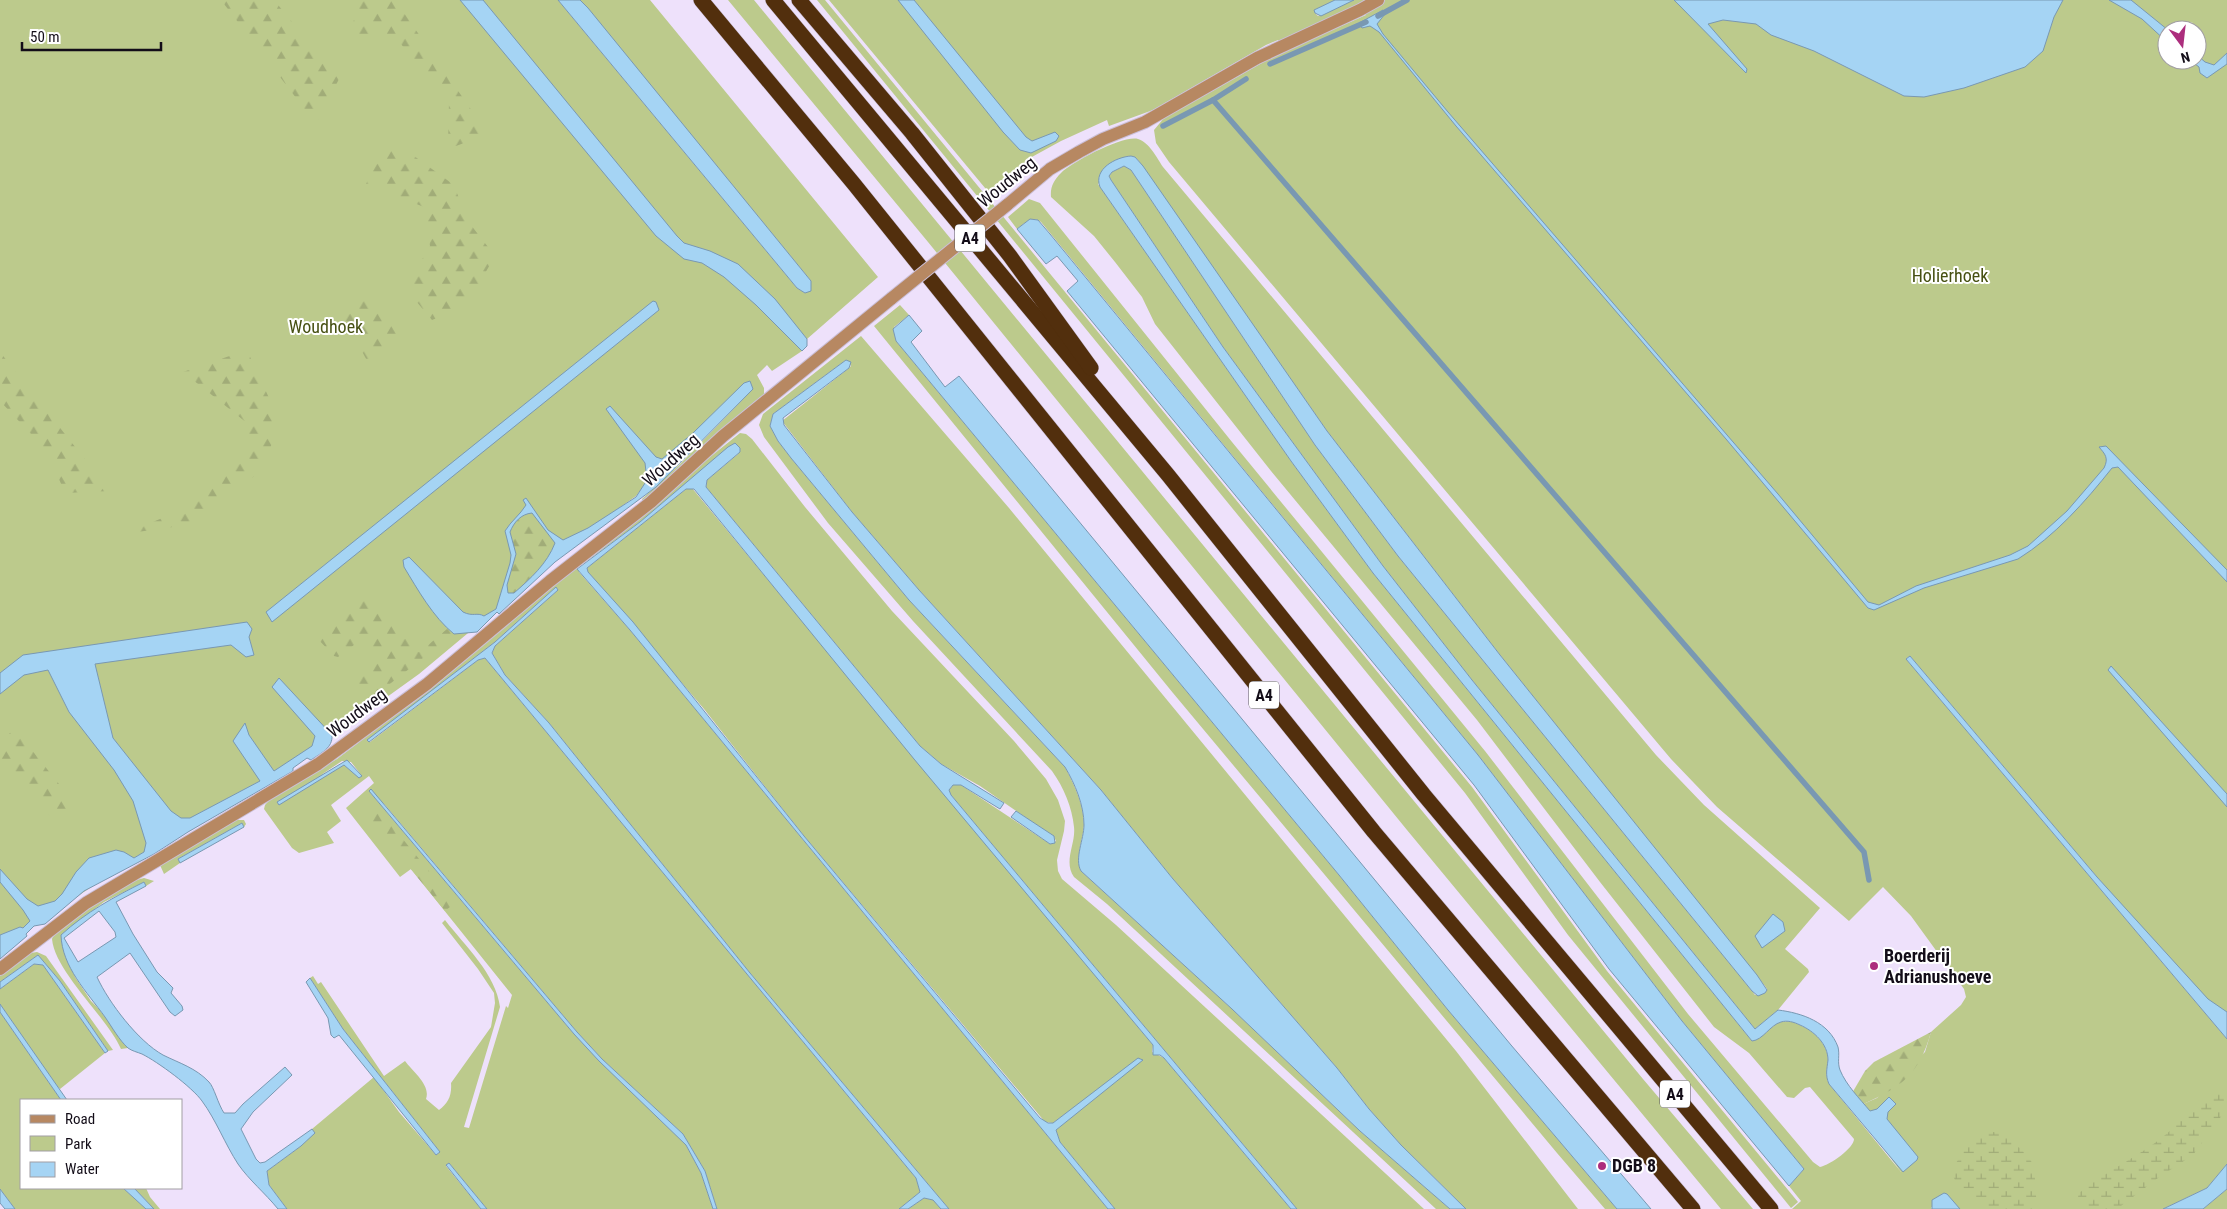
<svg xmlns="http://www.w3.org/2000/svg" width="2227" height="1209" viewBox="0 0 2227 1209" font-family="'Roboto Condensed',sans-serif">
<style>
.green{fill:#bcca8c;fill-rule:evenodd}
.forest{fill:url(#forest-firs)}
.wetland{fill:url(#wetland-marsh)}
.water{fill:#a5d4f4;stroke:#7998b2;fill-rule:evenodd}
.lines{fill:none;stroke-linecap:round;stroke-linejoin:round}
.stream{stroke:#7998b2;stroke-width:5.5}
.minor-casing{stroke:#cbbfd7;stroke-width:14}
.highway-casing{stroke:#cbbfd7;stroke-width:16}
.minor{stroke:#b78862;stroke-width:12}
.highway{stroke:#522f0d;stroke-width:15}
.minor-bridge-casing{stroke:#cbbfd7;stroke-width:14;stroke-linecap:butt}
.minor-bridge{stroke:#b78862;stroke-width:12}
.poi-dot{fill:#ac2e7d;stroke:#fff;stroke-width:2}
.labels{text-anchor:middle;stroke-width:4;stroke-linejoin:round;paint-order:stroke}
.shield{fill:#fff;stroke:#5a565d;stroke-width:1}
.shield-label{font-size:16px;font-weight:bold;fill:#130d18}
.street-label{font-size:18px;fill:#130d18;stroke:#fff}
.park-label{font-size:18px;fill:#465012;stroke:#fff}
.poi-label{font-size:18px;font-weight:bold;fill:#130d18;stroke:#fff;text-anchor:start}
</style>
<defs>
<pattern id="forest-firs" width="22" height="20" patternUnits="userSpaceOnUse" patternTransform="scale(1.25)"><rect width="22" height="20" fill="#bcca8c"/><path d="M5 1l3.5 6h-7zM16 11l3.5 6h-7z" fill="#a1ac78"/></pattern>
<pattern id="wetland-marsh" width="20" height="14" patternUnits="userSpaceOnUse" patternTransform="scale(1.25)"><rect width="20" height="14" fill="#bcca8c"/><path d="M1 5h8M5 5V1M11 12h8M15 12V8" fill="none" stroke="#a1ac78"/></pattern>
</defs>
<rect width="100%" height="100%" fill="#eee1fb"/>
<g class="green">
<path d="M0,0H558L797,288L805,293L811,281L580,0H650L878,277L807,339L800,331L791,340L802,351L772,371L767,365L757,375L764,388V394L729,423L643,503L642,499L680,464L753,389L643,487L636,496L612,513L419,674L348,725L346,731L343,728L273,779L134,858L0,949Z"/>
<path d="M728,0H754L1643,1079L1753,1209H1721L1407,830L928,242Z"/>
<path d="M817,0H825L1472,787L1607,971L1798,1202L1791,1208L1568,935L1465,793Z"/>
<path d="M829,0H1335L1315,13L1318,16L1354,0H2227V1026L2097,877L1910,656L1906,659L2227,1039V1164L2207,1188L2163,1209H1939L1931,1207L1932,1209H1792L1801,1201L1789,1186L1804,1169L1682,1021L1478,755L1041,222C1032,215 1025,223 1017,229L1008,217L1029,199L1040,203L1232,442L1485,751L1688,1014L1813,1162L1820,1167C1830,1165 1854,1148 1854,1139L1810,1087L1805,1088L1794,1098L1787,1097L1749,1053L1714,1027L1600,882L1477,720L1271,471L1155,324L1142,297L1115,262L1094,236L1051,197C1050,187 1054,180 1061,173C1072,162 1123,135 1138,139C1149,142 1157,158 1163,167L1656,755L1704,805L1820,908L1785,949L1808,969L1809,972L1778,1010L1755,1029L1472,680L1383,566L1223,347L1111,180L1109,176L1112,172L1124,166L1131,170L1315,445L1398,556L1752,991L1755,995L1765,993L1767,989L1765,986L1500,655L1327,431L1138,160L1135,157L1127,156L1098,184L1100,187L1291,461L1373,573L1752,1041C1764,1039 1770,1025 1781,1022C1787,1020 1794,1022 1800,1025C1814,1031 1828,1044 1828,1060C1827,1069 1825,1075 1829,1084L1901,1172L1854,1108L1877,1098L1925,1052L1931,1032L1961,1005L1966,997L1964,989L1911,916L1883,887L1849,921L1717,807L1671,759L1169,162L1156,143L1154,130L1164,118L1278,54L1366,15L1360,7L1280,43L1278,40L1266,45L1153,110L1109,126L1107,120L1061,141L1030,158L1017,180L995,200ZM2167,30H2197V60H2167Z"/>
<path d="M900,305L909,315L894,327L896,341L1339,875L1448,1010L1617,1209H1605L1557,1153L1173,693L874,326Z"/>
<path d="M861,336L1009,508L1456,1051L1578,1209H1466L1401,1145L1369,1109L1337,1068L1173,879L1101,790L919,590L852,512L782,421L849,368L851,366L846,360L773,414L770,426L778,441L791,458L909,600L1065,767C1074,784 1084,805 1084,825C1083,840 1075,857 1081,871L1232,1009L1360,1131L1450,1209H1436L1107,904L1074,877C1063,861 1076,844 1074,827C1072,807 1064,788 1052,771L913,621L828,523L764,437L759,425L763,414Z"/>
<path d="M740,433L746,434L752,439L805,507L892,611L1014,741L1046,779L1058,800L1065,821L1064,831L1057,860L1058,871L1062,879L1116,925L1424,1209H1297L951,795L949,790L953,785H961L1050,844L1056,841L1054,837L980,786L941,764L920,746L706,487L707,480L738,454L733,444L640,522L580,566L579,572L630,630L1108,1209H949L750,973L549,723L505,675L492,653L495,646L558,590L556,587L495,642L368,740L370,742L478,660L485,658L916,1178L920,1192L899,1209H717L705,1171L683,1134L602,1059L577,1032L385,805L369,791L574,1034L686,1145L701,1173L713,1209H487L449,1163L446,1166L481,1209H287L269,1185L267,1171L301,1146L314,1133L312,1129L374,1077L399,1112L436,1155L440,1152L343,1029L310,978L313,976L318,984L321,982L384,1076L405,1061C413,1072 431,1085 426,1099L439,1110C448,1103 452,1096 451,1083L491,1027L495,1003L494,993L478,969L442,923L445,920C465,946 496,974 500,1007L464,1127L469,1128L506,1006L508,1008L512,995L411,869L400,877L346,808L374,783L369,776L331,805L341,821L327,832L334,843L299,853L292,848L264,809L265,805L273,796L337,759L358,743L365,734ZM342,761L351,762L362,776L354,773L344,765L321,775Z"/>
<path d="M692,488L1153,1045L1152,1052L1164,1058L1291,1209H1115L1060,1142L1056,1130L1141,1058L1053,1123L1045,1122L804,836L704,709L588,572L587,568L686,489Z"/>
<path d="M235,820H244L246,824L244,827L242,823L178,859L180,863L164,874L160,865Z"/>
<path d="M144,878L154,881L146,886L144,882L104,902L61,935L75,977L91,1001L99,1009L128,1048L121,1049C107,1017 55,972 52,939C59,924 126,881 144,878Z"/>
<path d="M37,952L46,956L113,1050L108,1051L60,981L38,955L0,982V974L31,953Z"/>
<path d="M34,964L43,965L105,1053L60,1089L55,1084L0,1004V989Z"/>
<path d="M0,1012L61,1100H21V1188H123L146,1209H15L0,1189Z"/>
<path d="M134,1188H146L150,1197L160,1209H154Z"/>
<path d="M2227,1189V1209H2203Z"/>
<path d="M924,1198L934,1200L941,1209H908Z"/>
</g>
<g class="forest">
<path d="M221,0H274L339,79L316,124Z"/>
<path d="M359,0H395L488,134L448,149L449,101L395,37L350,35Z"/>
<path d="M387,143L403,148L454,185L467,220L495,256L466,306L432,320L405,288L430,246L424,207L366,184Z"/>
<path d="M360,288L400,331L371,368L344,318Z"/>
<path d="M247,350L280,422L262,470L194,524L123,534L192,506L248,456L247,423L183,372Z"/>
<path d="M0,352L110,491L65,493L47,451L0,401Z"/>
<path d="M532,513L555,543C547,564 530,579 514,593H507V585L516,554L510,532C514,522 521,514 532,513Z"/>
<path d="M365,596H368L417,652H420L447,629L454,634L364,704L356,700V679L378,660L379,656L362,639L338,657L334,656L316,637L317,634Z"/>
<path d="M15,729L79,809L59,827L9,766L0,773V741Z"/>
<path d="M375,805L455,903L445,911L365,813Z"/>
<path d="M1931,1032C1918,1079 1896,1090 1854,1108L1848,1100L1865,1071L1874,1062Z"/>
</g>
<g class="wetland">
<path d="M2219,1092L2226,1097L2225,1111L2193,1155L2158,1178L2117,1209H2083L2077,1201L2079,1193C2108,1169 2144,1155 2172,1129C2189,1114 2195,1096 2219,1092Z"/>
<path d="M1993,1132C2009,1133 2024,1152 2034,1165L2037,1209H1986L1955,1180L1951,1172C1961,1154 1971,1136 1993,1132Z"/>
</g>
<g class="water">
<path d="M460,0H483L677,236L684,243L710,251L738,264L775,299L807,339V346L802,351L756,305L724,277L702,263L684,259L656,236Z"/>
<path d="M558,0H580L588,8L811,281V291L805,293L797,288Z"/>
<path d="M898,0H914L1026,137L1032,141L1055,132L1059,136L1056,141L1031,153L1020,150L1003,132Z"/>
<path d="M1335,0H1354L1321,16L1315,13L1314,10Z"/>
<path d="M1674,0H2063L2054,17L2043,51L2025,67L1964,88L1924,97L1904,96L1814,51L1771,35L1756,24L1723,20L1708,24L1747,69L1746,73Z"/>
<path d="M2109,0H2131L2168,30L2167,42L2142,19Z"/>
<path d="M1383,10L1385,14L1377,24L1383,34L1448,112L1778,494L1868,602L1879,605L1916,586L2010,555L2028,546L2067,511L2104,468C2109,458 2105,454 2099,447L2106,446L2227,570V582L2118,467L2112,468C2085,502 2055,536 2018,559L1924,588L1874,610L1868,608L1726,439L1456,126L1379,32L1370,26L1362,28L1359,23Z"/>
<path d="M2227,53V64L2207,78L2200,73L2199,67L2190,60H2197V55L2205,62L2214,65Z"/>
<path d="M1131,156L1135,157L1143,166L1327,431L1500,655L1757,975L1767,990L1765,993L1758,996L1752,991L1398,556L1315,445L1131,170L1124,166L1112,172L1109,176L1111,180L1223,347L1383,566L1472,680L1755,1029L1778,1010C1802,1013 1829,1022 1838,1047C1840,1055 1837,1062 1840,1070C1846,1085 1860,1099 1870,1111L1877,1109L1889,1097L1896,1104L1888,1112L1887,1119L1918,1157L1917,1160L1903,1172L1829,1084C1825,1075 1827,1069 1828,1060C1828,1044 1814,1031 1800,1025C1794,1022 1787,1020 1781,1022C1770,1025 1763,1040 1752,1041L1373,573L1291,461L1100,187C1093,169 1116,157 1131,156Z"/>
<path d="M1030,219L1038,220L1050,234L1478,755L1682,1021L1804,1169L1789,1186L1609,969L1474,785L1067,291L1078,281L1057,256L1046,264L1017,229Z"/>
<path d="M653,301L656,302L659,310L272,622L266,612Z"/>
<path d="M909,315L922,331L911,342L945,387L959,376L1511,1045L1651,1209H1617L1448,1010L1339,875L896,341L893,329Z"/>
<path d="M846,360L851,362L849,368L783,418L784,425L852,512L919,590L1101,790L1173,879L1337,1068L1369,1109L1401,1145L1466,1209H1450L1360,1131L1232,1009L1081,871C1074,859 1084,839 1084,825C1084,805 1075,784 1065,767L909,600L791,458L778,441L770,426L773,414Z"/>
<path d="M750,381L753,389L656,487L555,562L499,614L497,612L477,632L454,634C433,617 418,590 404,567L403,560L409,557L463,612C473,617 477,612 484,616L496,609L510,563L511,555L505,531C511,521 520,515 526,505L523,500L526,498L548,530L563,540L588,528L636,497L647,480L645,463L606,409L610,406L656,457L662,459L693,433L744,383ZM532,513L555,543C547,564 530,579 514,593H508L507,585L516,554L510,532C514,522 521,514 532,513Z"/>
<path d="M735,443L740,448V452L707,480L706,487L920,746L941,764L1004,803L1000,809L961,785H953L949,790L951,795L1297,1209H1291L1164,1058L1160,1055H1153V1045L914,759L694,489H686L587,568L588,572L633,622L804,836L1040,1118L1048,1123H1053L1138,1058L1143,1060L1056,1130L1060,1142L1115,1209H1108L630,630L577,569L640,522L728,447Z"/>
<path d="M556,587L558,590L495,646L492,653L505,675L549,723L750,973L949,1209H941L933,1200L924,1198L908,1209H899L920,1192L916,1178L485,658L478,660L369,742L367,740L495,642Z"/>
<path d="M247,622L252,629L249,637L254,655L246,657L231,645L95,664L113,738L171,811L181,818H190L260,781L233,741L245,723L249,735L274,771L312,746L315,736L272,687L279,678L332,735C333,748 321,753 311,760L307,758L293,768V771L188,832L154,854L84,891L45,924L34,926L26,934L27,936L0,959V935L20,927L23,928L30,921L23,910L0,882V869L27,899L38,906L55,901L62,894L76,872L89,858L116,850L124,852L134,858L144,852L146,843L133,801L114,770L69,712L48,670L24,675L0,694V673L23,655Z"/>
<path d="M1910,656L2097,877L2208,999L2227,1012V1039L1906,659Z"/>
<path d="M2111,666L2227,794V807L2108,670Z"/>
<path d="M347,760L362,776L359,778L344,765L279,805L277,802Z"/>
<path d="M371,789L577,1032L602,1059L683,1134L705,1171L717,1209H713L701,1173L686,1145L599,1061L574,1034L369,791Z"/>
<path d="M1016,811L1054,836L1055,843L1050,844L1011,817Z"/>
<path d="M242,823L244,827L180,863L178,859Z"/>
<path d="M144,882L146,886L116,902L133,934L157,972L173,988L171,993L182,1006L183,1010L175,1016L170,1012L130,953L97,977C109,1003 138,1041 163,1055C179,1063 196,1068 209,1082C214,1087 218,1104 224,1113H235L243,1104L285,1067L292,1075L253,1112L241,1129L256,1159L260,1163L265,1162L312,1129L315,1133L301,1146L267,1171L269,1185L287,1209H278C265,1193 249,1180 238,1164C225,1144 216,1120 202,1101C192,1087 158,1062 142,1054C137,1052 132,1051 128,1048C119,1040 112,1027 105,1017C87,992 62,967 61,935C86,912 114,897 144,882ZM99,911L115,932L116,937L78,962L64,938Z"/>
<path d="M1773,914L1783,922L1785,931L1762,948L1755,936Z"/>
<path d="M38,955L60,981L108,1051L105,1053L43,965L34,964L0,989V982Z"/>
<path d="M310,978L343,1029L440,1152L436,1155L339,1035L334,1038L331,1035L328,1018L306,982Z"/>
<path d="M0,1004L67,1100H61L0,1012Z"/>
<path d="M449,1163L487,1209H481L446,1165Z"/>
<path d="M2227,1164V1189L2203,1209H2163L2207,1188Z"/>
<path d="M123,1188H134L154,1209H146Z"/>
<path d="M0,1189L15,1209H5L0,1203Z"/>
<path d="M1944,1193L1947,1194L1960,1209H1932V1200Z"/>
</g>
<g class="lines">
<g class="stream">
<path d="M1378,16L1407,0"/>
<path d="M1270,64L1366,22"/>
<path d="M1213,100L1864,852L1869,880"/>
<path d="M1163,126L1213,100L1246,79"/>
</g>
<g class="minor-casing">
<g id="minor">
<path d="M1007,205L1050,169L1079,152L1103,139L1145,122L1257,58L1360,10L1378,0"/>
<path d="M0,969L86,903L318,764L427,684L550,581L651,502L723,436L892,298"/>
</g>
</g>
<g class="highway-casing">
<g id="highway">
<path d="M701,0L854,184L1374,832L1693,1209"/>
<path d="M773,0L1168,475L1424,795L1771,1209"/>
<path d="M799,0L912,133L1010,256L1091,368"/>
</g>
</g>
<use href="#minor" class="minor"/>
<use href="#highway" class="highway"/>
<g class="minor-bridge-casing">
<path id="minor-bridge" d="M892,298L1007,205"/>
</g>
<use href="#minor-bridge" class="minor-bridge"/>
</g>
<g class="poi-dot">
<circle cx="1874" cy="966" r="5"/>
<circle cx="1602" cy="1166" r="5"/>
</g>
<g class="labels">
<g class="shield">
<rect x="955" y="224.5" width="30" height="27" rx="4"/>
<rect x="1249" y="681.5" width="30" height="27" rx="4"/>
<rect x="1660" y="1080.5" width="30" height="27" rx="4"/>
</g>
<g class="shield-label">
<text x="970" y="244">A4</text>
<text x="1264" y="701">A4</text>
<text x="1675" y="1100">A4</text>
</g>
<g class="street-label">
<text transform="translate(1007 182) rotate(-39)" y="6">Woudweg</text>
<text transform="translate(671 460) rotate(-42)" y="6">Woudweg</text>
<text transform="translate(357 713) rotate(-37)" y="6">Woudweg</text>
</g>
<g class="park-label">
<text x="1950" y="282">Holierhoek</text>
<text x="326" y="333">Woudhoek</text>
</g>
<g class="poi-label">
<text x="1884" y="962">Boerderij<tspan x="1884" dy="21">Adrianushoeve</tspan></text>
<text x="1612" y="1172">DGB 8</text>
</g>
</g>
<rect x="20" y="1099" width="162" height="90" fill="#ffffff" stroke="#a19ea3"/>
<rect x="30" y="1115" width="25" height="8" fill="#b78862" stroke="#a19ea3"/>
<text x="65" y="1124" font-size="15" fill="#130d18">Road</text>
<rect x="30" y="1136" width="25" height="15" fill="#bcca8c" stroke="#a19ea3"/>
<text x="65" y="1149" font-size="15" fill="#130d18">Park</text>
<rect x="30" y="1162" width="25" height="15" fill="#a5d4f4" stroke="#a19ea3"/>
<text x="65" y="1174" font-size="15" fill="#130d18">Water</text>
<g transform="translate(2182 45) rotate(165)"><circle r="24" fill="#ffffff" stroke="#a19ea3"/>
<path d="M0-4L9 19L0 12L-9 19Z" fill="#ac2e7d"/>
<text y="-8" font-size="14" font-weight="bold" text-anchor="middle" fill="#130d18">N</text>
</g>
<path d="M22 42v8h139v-8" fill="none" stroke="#130d18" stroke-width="2.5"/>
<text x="30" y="42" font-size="15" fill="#130d18" stroke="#ffffff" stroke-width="4" paint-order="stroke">50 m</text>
</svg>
